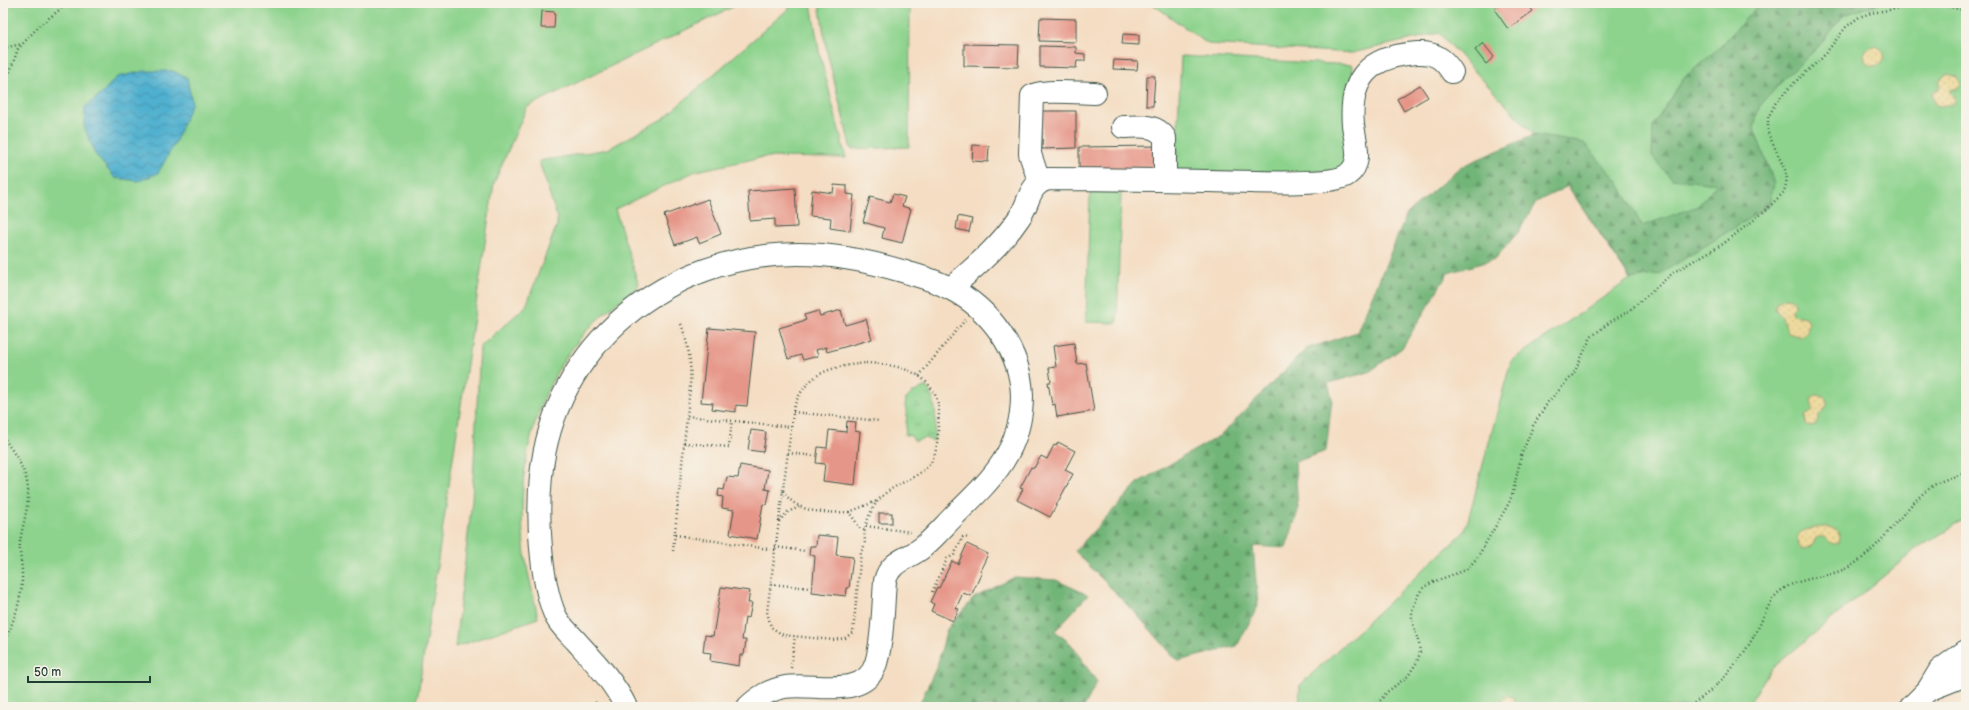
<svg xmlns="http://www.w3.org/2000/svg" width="1969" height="710" viewBox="0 0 1969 710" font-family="'Balsamiq Sans',sans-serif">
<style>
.green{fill:#8dd38d;stroke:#568860}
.forest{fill:url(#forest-firs);stroke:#487956}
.sand{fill:url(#sand-dots);stroke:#868c69}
.park{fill:url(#park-tufts);stroke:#568860}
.water{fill:url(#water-waves);stroke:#387682}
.building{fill:#e69688}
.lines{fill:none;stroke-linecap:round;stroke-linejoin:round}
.minor-casing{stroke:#3f5549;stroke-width:24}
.path{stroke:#3f5549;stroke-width:2.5;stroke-dasharray:1 3;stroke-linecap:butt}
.minor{stroke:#fff;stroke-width:22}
</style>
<defs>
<pattern id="forest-firs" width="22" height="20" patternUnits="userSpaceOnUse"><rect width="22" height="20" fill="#72b578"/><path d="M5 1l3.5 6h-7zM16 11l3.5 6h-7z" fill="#5d9463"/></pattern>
<pattern id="sand-dots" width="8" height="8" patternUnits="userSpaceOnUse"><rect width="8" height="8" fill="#eeda9e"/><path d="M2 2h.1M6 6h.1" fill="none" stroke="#ccbc89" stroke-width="1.8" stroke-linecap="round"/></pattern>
<pattern id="park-tufts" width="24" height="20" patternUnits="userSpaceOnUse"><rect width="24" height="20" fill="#8dd38d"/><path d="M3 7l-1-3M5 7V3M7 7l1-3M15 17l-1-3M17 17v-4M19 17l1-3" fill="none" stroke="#73ac74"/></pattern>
<pattern id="water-waves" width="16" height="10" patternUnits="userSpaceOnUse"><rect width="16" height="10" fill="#50b0cf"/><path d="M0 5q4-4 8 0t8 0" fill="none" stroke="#4290a9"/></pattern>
</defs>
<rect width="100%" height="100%" fill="#f7f3e8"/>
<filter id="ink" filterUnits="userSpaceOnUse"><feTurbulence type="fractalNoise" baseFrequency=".025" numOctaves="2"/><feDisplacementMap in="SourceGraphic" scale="8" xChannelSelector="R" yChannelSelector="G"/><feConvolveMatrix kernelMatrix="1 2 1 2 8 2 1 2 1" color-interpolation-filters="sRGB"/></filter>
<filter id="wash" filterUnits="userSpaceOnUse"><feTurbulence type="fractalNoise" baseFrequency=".012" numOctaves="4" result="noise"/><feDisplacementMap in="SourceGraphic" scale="16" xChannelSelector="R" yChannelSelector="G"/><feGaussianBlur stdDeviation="0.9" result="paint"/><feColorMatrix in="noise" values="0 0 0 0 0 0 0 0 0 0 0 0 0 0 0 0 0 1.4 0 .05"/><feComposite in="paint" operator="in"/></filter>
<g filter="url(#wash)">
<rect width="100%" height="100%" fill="#f4ddc2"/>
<g class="green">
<path d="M3,3H741L527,107L494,183L416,707H3Z"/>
<path d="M795,3H811L819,51L846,158L764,157L696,171L615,209L639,286C625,297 610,307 597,320C534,382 514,470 525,555C528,576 534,597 538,618L455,647L472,500L480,347L526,306L557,225V217L539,161L608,149L664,118Z"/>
<path d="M819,3H910L909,147L851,149L827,52Z"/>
<path d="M1151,3H1966V518L1914,551L1770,670L1747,707H1299L1300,685L1465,531L1511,361L1630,279L1534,135L1439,33L1352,53L1208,44Z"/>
<path d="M1181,56L1353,65L1347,159L1343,166L1336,171L1179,173L1176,169Z"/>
<path d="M1090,191L1121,192L1117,323L1086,322Z"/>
</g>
<g class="forest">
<path d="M1760,3H1880L1844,15L1818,47L1783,80L1759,107L1754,128L1774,183L1769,206L1660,274L1631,279L1568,186L1536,202L1519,231L1495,259L1448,273L1402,348L1369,372L1328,383L1332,399L1326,451L1295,462L1298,511L1286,548L1253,546L1258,606L1237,646L1178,661L1137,615L1075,551L1139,482L1221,435L1306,349L1357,332L1407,214L1460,167L1534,135L1584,143L1617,180L1642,226L1698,206L1717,184L1672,179L1652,157L1653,126L1684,78L1721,46Z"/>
<path d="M1015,577L1056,580L1088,595L1055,631L1071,644L1097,682L1084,707H918L937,666L947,629L974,598Z"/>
</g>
<g class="sand">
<circle cx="1874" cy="56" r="10"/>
<path d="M1947,74L1957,77L1961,84L1958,88L1950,90L1956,99L1953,104L1939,106L1935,104L1932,95L1933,92L1940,88V79Z"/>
<path d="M1789,298L1793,300L1795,304L1791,311L1792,315L1805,317L1809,323L1807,331L1801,337L1788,333L1782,317L1775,309L1776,303L1782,299Z"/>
<path d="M1815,395C1822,395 1828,398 1827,406L1819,415L1816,425L1811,427L1806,424L1805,416L1813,411L1811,399Z"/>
<path d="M1823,527C1831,526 1838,529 1840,537L1839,543L1833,544C1826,540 1825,534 1816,538L1811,547L1804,549L1799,547C1791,528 1812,529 1823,527Z"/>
<path d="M1507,695L1514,698L1517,707H1488L1499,704Z"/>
</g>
<path class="park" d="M926,386C938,403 936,421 934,441L924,438L915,441L911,436L905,435L907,414L905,406L906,399L912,393Z"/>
<path class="water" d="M145,71H173L187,78L192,102L175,143L158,173L139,181L115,178L95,154L84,126L85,107L99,96L117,77Z"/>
<g id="blocks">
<g class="building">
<path d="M1502,3H1527L1533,11L1508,29L1494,9Z"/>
<path d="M542,11L555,12L554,28H541Z"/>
<path d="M1040,18L1076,19V42L1039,41Z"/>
<path d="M1123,34L1139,35V45L1122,44Z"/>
<path d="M1483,43L1494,57L1486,64L1475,50Z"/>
<path d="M964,44L1019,45L1018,67L964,66Z"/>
<path d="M1040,46L1076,47V53L1085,54V61H1077L1076,68L1040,67Z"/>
<path d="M1114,60L1138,61L1137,70L1113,69Z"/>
<path d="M1147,76H1155L1153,106H1146Z"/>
<path d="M1420,85L1428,97L1404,111L1397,99Z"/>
<path d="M1042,111H1076V148L1042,149Z"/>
<path d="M973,145L989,146L988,162L972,161Z"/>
<path d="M1159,146L1160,171H1079V147Z"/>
<path d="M834,185L847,186V194L854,195L850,231L830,228L831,218L810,216L812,190L833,193Z"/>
<path d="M795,188L797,227L775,228V219L750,221L748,191Z"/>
<path d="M893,194L905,197L902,206L911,209L902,243L882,238L884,228L863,222L870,197L890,202Z"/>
<path d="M708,199L721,234L699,243L697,237L675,245L664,215Z"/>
<path d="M958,216L972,219L969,232L956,229Z"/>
<path d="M841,310L845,325L866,319L872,339L827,352L826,347L816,350L818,356L803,360L801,355L788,359L779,328L806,320L804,315L818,311L820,316Z"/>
<path d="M709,328L755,332L747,406L736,405V412L712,409L713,403L701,402Z"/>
<path d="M1074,343L1077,364L1086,363L1094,411L1057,417L1055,404L1052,405L1048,382H1051L1049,368L1056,367L1053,346Z"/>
<path d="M847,421L856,422L855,431L860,432L855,485L823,481L825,464L816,463L818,447L827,448L829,430L846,432Z"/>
<path d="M751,430L766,432L763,452L748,450Z"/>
<path d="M1058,442L1075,451L1065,470L1073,474L1050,517L1017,500L1023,489L1020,488L1031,467L1034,468L1041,456L1047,459L1054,445L1056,446Z"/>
<path d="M740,465L768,470L765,489L770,490L767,505L763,504L757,539L730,534L734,510L722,508L723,497L718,496L719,489L724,490L727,477L738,478Z"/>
<rect x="879" y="513" width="13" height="10"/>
<path d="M817,535L838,537L836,555L853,557L849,588H847L846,596L812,592L815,556L809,555L810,546H816Z"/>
<path d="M967,544L988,554L980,571L982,572L971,596L963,593L956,608L959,609L953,621L931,611L934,604L930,602L937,587L939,588L952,561L958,564Z"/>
<path d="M721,587L750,591L748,603H752L749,618L745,617L742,640H746L744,655H740L739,666L710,661L711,653L703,652L705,635L713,636Z"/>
</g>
</g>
</g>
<g filter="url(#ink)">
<use href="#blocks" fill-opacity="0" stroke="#3f5549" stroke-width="1"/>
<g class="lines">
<g class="minor-casing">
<g id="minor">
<path d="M1123,127C1138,127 1156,123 1165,138V180"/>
<path d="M1039,181L1030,154L1032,96C1040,89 1083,93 1095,93"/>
<path d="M951,288C975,267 1001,245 1019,218C1030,203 1028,184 1048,179C1102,179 1155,180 1209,181C1234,181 1331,187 1347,175C1364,163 1355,142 1353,125C1349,77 1370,56 1417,53C1434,52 1443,58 1452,72"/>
<path d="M1928,690L1966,675"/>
<path d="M626,707C614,682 595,662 577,642C569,633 560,626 555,615C540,580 537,514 541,476C554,344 668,254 798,254C834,254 868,261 902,271C918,276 936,280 951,289C990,309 1021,351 1022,396C1022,450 992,479 956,514C945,525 935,537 923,547C909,559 890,560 885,581C883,606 883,640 876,663C865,701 813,682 785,687C772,689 758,697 748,707"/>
<path d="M1911,707L1928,690L1940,670L1966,651"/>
</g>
</g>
<g class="path">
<path d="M3,48L22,44"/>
<path d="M3,91L18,49L39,26L68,3"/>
<path d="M681,324C694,361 691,378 687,416"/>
<path d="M866,363C892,364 925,369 936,397C940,406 939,417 938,427C938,440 937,455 929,465C915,481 890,484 877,502C872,508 866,522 865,529C863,539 868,541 861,552L853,632L845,638L833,640L783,635L771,627L767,612L794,406C809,370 832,367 866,363Z"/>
<path d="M919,376L965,320"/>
<path d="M793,412L880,421"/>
<path d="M3,436C12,451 23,464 27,482C31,503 23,521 20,542C19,552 22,562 22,573C23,596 14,623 3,643"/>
<path d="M684,443L729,447L732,421"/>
<path d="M788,453L815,456"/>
<path d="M783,491C797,514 825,513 849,512L860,528L864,530"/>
<path d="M849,512L877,501"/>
<path d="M779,521L788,512L799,507"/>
<path d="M866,526L911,532"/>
<path d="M675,535L775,550"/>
<path d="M962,537L970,538"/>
<path d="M775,547L805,551"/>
<path d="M673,551L687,416L791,427"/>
<path d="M771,584L809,588"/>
<path d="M932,592L947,559L954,555L963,537"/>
<path d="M791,668L795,636"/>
<path d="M595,702L598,707"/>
<path d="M1375,707L1387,692L1408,676L1417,662L1420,653L1419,644L1412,620V611L1419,593L1424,587L1435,581L1466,570L1477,558L1509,503L1513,492L1521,456L1533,426L1548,402L1573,375L1591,337L1610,322L1629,311L1674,272L1723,244L1764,212L1784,192L1787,179L1785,170L1768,133V118L1776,102L1795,82L1822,58L1846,27L1859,17L1871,13L1923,4H1940L1966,11"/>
<path d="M1687,707C1714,693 1742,660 1756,632C1763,620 1767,605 1776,595C1793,577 1825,579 1847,568C1882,550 1899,511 1930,488C1940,480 1953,477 1966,473"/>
</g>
<use href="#minor" class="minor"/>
</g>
</g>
<rect width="1969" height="710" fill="none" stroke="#f7f3e8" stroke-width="16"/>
<path d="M28 676v6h122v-6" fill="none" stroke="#1f3d34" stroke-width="2"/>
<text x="34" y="676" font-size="12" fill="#1f3d34" stroke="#f7f3e8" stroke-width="3" paint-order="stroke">50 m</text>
</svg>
